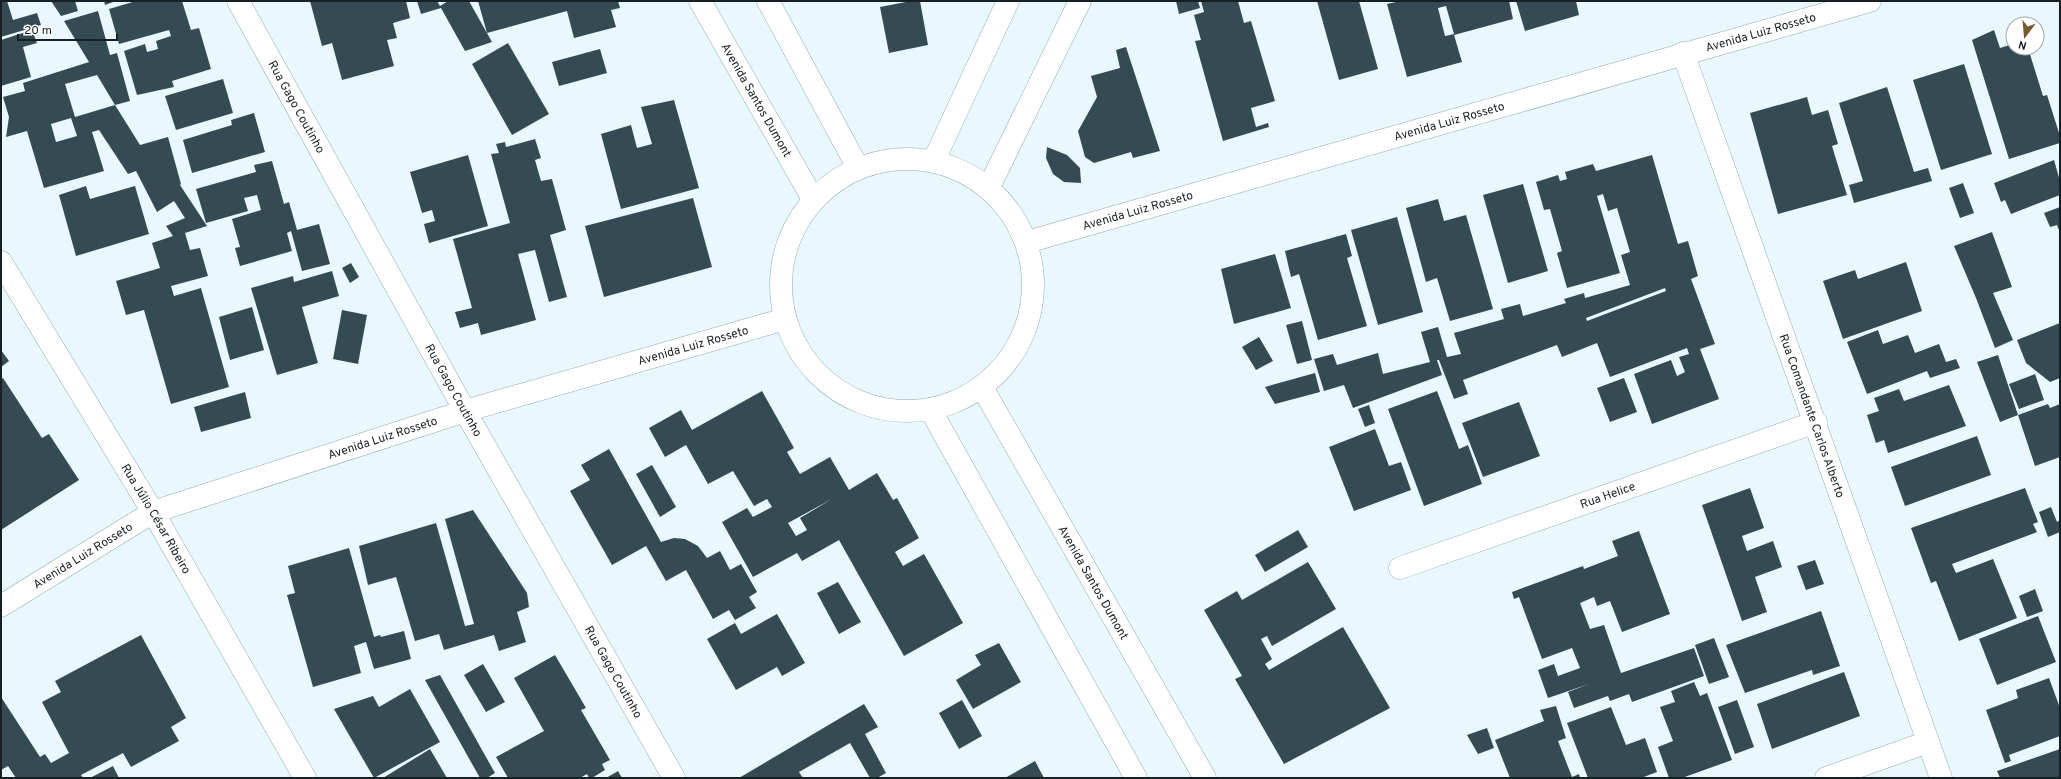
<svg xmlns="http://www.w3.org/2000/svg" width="2061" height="779" viewBox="0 0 2061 779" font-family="Overpass,sans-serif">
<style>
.building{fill:#354b54;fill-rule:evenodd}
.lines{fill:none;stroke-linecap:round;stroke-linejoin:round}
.minor-casing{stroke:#91aab4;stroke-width:23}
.major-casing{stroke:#91aab4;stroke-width:23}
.minor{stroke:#fff;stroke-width:22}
.major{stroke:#fff;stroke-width:22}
.labels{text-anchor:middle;stroke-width:4;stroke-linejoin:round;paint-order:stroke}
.street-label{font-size:12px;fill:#161f23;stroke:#fff}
</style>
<rect width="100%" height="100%" fill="#e8f8fe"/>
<g class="building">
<path d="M1,1H7L13,20L37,13L41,25L1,37Z"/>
<path d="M51,1H75L78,11L61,16Z"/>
<path d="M104,1H116L105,5Z"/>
<path d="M136,1H182L191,30L199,28L211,69L172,81L174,87L137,95L124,51L145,44L147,52L158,49L156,41L171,36L169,30L119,44L109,9Z"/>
<path d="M310,1H406L410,18L393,23L397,38L387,40L394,66L342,80L332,43L322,46Z"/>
<path d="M417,1H437L440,6L448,1H469L492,42L465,51L441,8L421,14Z"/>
<path d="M478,1H618L620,8L611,10L616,27L574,38L567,11L487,33Z"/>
<path d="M911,1H920L928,45L889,53L880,7Z"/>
<path d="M1176,1H1198L1200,8L1179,14Z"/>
<path d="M1201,1H1238L1244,23L1251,21L1275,101L1251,108L1256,127L1268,123L1269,127L1223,141L1195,41L1201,40L1194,15L1204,12Z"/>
<path d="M1317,1H1359L1378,69L1339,80Z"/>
<path d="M1400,1H1509L1513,19L1454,35L1462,62L1407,77L1387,4ZM1446,6L1454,34L1445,36L1438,8Z"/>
<path d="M1516,1H1576L1579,15L1525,31Z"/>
<path d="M98,11L110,55L117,53L130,101L115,105L140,145L168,137L181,184L180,185L207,226L185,233L190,250L200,248L208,276L171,286L174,296L201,288L229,387L171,404L144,310L126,315L116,281L160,268L152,243L173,236L166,226L185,218L174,201L157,212L136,171L128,174L99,130L92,132L104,171L44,188L27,131L6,137L9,117L3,97L25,91L23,83L89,62L64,21ZM97,75L115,105L75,117L65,84ZM71,118L77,136L56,142L51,124Z"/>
<path d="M32,30L37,43L23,47L31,77L1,86V40Z"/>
<path d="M1994,30L2000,48L2013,44V48H2028L2043,96L2047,95L2060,136V143L2009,159L1972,40Z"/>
<path d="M508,43L549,114L512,135L472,64Z"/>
<path d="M1126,47L1160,151L1133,158L1131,152L1094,163L1085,157L1078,131L1097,97L1091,76L1120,68L1116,50Z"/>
<path d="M600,49L607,73L559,86L552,62Z"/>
<path d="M1964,64L1992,154L1941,170L1913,80Z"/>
<path d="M223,79L233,113L176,130L165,96Z"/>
<path d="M1887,87L1914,172L1928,168L1932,181L1854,203L1849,185L1863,181L1839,103Z"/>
<path d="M1807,97L1812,115L1828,110L1838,144L1832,146L1847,195L1778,214L1750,113Z"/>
<path d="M674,100L699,188L621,209L601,134L631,125L637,148L652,144L641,107Z"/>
<path d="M254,113L265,152L192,173L183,140L232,125L231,120Z"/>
<path d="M535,139L541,158L535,160L541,181L552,179L566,230L550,235L567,297L549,302L535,250L518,254L536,320L481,335L478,323L460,328L455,312L472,308L453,239L510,223L491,154L499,153L496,144L505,142L506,147Z"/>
<path d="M1047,147L1067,155L1080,168L1081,183L1064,182L1053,174L1046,158Z"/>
<path d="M468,155L488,226L429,243L424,224L435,221L432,210L422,213L410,172Z"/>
<path d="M1652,155L1678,244L1688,241L1698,276L1691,279L1715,344L1700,349L1719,399L1652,424L1634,374L1671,360L1677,376L1685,372L1679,357L1689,354L1687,348L1610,377L1597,343L1562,357L1557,345L1463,380L1468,394L1454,399L1439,360H1437L1442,375L1353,408L1344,385L1324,391L1314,359L1333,354L1337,365L1378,353L1383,374L1430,362L1421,332L1438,327L1447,357L1461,354L1454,333L1504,319L1501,309L1520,304L1523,316L1566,303L1564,299L1584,293L1585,298L1630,285L1621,255L1630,252L1617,208L1608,211L1603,194L1597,196L1620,273L1567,288L1557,253L1562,251L1550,209L1544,210L1536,182L1558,175L1560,181L1567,179L1565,172L1593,164L1596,171ZM1665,288L1666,291L1587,321L1586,318Z"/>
<path d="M2054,160L2060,181V195L2011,214L2005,200L2001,202L1994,183Z"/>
<path d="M272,161L284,204L289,202L297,230L319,224L330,264L302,271L291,231L287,233L292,251L240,266L235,248L240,247L232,219L261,210L257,195L244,198L248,211L206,223L196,189L256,172L254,165Z"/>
<path d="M1963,183L1974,213L1960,218L1949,188Z"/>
<path d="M1523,184L1548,271L1508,283L1483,195Z"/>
<path d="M86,186L90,199L135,186L149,234L76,256L59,195Z"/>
<path d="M693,198L712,267L604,297L585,226Z"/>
<path d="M1438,199L1444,221L1466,215L1493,309L1450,321L1437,278L1426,282L1406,208Z"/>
<path d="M2060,207V233L2057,225L2050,227L2044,213Z"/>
<path d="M1397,217L1423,312L1378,325L1351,230Z"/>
<path d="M1992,232L2012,287L1993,293L2013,340L1995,348L1976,298L1954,246Z"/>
<path d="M1346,234L1352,256L1347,258L1367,326L1318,340L1299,274L1291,277L1285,251Z"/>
<path d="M1275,254L1291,308L1234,324L1221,269Z"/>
<path d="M1906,262L1922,311L1843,339L1823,281L1855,270L1858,279Z"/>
<path d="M351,263L359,277L350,283L342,268Z"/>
<path d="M332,271L339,296L302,307L318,363L277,375L251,288L293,276L294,282Z"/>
<path d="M252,307L264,350L230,360L219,317Z"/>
<path d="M342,310L367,315L358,364L333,359Z"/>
<path d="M1302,321L1312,360L1297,364L1286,325Z"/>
<path d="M2060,323V378L2050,382L2026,363L2017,340Z"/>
<path d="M1878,330L1883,344L1908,335L1915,353L1939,344L1946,362L1956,359L1960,368L1930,378L1927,371L1867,394L1847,342Z"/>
<path d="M1259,337L1273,361L1256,370L1242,347Z"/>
<path d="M1,350L9,361L1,367Z"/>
<path d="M1998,355L2018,415L2000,422L1977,362Z"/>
<path d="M1315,373L1320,392L1275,404L1265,387Z"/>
<path d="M2035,374L2044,400L2019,409L2009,384Z"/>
<path d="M3,378L42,438L49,434L79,480L1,530V379Z"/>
<path d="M1624,378L1637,412L1610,422L1597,388Z"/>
<path d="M1949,385L1966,426L1888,453L1884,440L1876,443L1867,415L1879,411L1874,398L1899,389L1904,401Z"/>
<path d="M762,391L794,448L787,452L800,474L830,457L849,490L877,473L893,500L897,498L919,538L895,552L903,566L924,554L963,623L904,656L839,540L802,561L797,553L753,577L722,522L747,508L753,517L772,507L767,499L754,506L733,471L708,484L686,445L665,457L649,428L681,410L692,430ZM832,499L800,518L807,530L796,536L788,523Z"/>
<path d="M1437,391L1459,449L1468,445L1482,484L1424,506L1388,409Z"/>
<path d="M245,392L251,418L201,432L194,407Z"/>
<path d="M1519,402L1540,456L1483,477L1462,423Z"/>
<path d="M2048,404L2050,408L2060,404V457L2035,466L2018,415Z"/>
<path d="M1369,405L1375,423L1365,427L1358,409Z"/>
<path d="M1375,429L1389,466L1401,462L1411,490L1354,511L1329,447Z"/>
<path d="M1977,436L1991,475L1905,506L1891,467Z"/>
<path d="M609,449L661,542L674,538L685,539L698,546L707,558L720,551L730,570L741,564L757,592L749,597L756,608L735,620L729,610L713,619L686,570L666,581L646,546L612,565L570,491L590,480L581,465Z"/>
<path d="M652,465L676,507L660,517L636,474Z"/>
<path d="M1750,488L1764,528L1742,536L1747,551L1773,541L1782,567L1755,577L1767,612L1742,621L1702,505Z"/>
<path d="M2025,488L2038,522L2033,524L2037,532L1952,564L1956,573L1993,559L2017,618L1959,641L1936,581L1931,583L1911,528Z"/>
<path d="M2051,507L2057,522L2060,520V532L2048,537L2039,512Z"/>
<path d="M473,510L527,593L529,607L517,612L526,642L499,651L494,635L444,650L439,634L415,641L396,577L368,585L359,546L436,523L465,626L474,624L445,519Z"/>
<path d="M1298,530L1308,547L1265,572L1255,555Z"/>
<path d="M1639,531L1670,614L1622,632L1610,601L1597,606L1594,597L1580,603L1590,629L1604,625L1621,673L1694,648L1704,676L1632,702L1629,694L1610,701L1608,696L1574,708L1568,692L1589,684L1548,698L1538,670L1554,664L1558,676L1580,668L1572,648L1542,659L1519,597L1514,599L1512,592L1583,566L1584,569L1618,556L1612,541Z"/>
<path d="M349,548L374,637L380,635L381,637L404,631L411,659L374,669L366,642L354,646L361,673L313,687L287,595L295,593L288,566Z"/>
<path d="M1815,560L1824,584L1806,590L1797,566Z"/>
<path d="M1308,562L1336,609L1272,646L1267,636L1261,639L1272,659L1265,664L1269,670L1343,627L1390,708L1284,764L1235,679L1242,676L1204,610L1237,591L1242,600Z"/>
<path d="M838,582L861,622L839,634L817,593Z"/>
<path d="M2035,589L2043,611L2027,617L2019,596Z"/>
<path d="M1821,611L1840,666L1813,675L1812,670L1745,693L1726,645Z"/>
<path d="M777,614L805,663L782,676L777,667L736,690L707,639L735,623L741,634Z"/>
<path d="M2038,616L2056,662L1997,685L1979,639Z"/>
<path d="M141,635L186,718L171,727L179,741L131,767L123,753L81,775L83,778H16L8,766L1,770V697L40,757L45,754L51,763L69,753L42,702L61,692L55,681Z"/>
<path d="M1714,638L1729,677L1709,684L1695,645Z"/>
<path d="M999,643L1021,682L973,709L956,680L981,665L975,655Z"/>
<path d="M555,655L586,708L581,710L610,760L602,764L605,770L592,778H589L587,774L580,778H508L496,757L544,731L514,678Z"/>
<path d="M483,664L505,702L486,712L464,675Z"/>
<path d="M1844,672L1860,716L1772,749L1757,704Z"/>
<path d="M440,675L495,773L487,778H480L425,680Z"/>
<path d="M2049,678L2060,708V736L2009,755L2011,761L2005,763L1986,710L2018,698L2016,690Z"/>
<path d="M1694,682L1700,696L1707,693L1732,760L1682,778H1669L1658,747L1673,741L1660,707L1675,702L1671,691Z"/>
<path d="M410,689L440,742L374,778L334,709L373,696L379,707Z"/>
<path d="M962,700L982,736L959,749L939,713Z"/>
<path d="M1737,700L1754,747L1735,754L1718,707Z"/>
<path d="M864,704L878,727L865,734L886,773L877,778H870L850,743L799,772L803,778H739Z"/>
<path d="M1556,706L1566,738L1558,741L1572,777L1579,774L1580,778H1510L1495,740L1544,721L1540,710Z"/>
<path d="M1611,707L1626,745L1645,738L1657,772L1641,778H1588L1567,723Z"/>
<path d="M1487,728L1494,748L1478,754L1467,735Z"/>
<path d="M430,749L447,778H383Z"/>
<path d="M2060,749V778H2000L1997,771Z"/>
<path d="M1035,761L1044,778H1005Z"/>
<path d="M113,766L119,778H90Z"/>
<path d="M618,771L622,778H606Z"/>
</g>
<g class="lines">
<g class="minor-casing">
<g id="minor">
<path id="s1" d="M238,1L465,411L674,778"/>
<path id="s2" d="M1683,53L1941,778"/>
<path d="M934,160L1008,1"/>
<path d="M989,187L1080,1"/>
<path id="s3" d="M1027,242L1870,1"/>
<path id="s4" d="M1,262L153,512L305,778"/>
<path id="s5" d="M1400,568L1816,422"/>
<path id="s6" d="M1,606L153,512L465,411L785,319"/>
<path d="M1826,778L1928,742"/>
</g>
</g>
<g class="major-casing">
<g id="major">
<path id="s7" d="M700,1L813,199"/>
<path d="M768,1L858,168"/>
<circle cx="907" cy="285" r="126"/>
<path id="s8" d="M982,387L1205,778"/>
<path d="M930,409L1136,778"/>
</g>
</g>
<use href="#minor" class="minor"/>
<use href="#major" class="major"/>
</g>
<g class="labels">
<g class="street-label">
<text dy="4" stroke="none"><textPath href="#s3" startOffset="763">Avenida Luiz Rosseto</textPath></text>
<text dy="4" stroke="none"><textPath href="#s7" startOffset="114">Avenida Santos Dumont</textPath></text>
<text dy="4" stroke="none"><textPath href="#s1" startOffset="121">Rua Gago Coutinho</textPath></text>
<text dy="4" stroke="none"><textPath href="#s3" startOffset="439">Avenida Luiz Rosseto</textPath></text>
<text dy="4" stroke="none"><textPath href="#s3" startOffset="115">Avenida Luiz Rosseto</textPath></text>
<text dy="4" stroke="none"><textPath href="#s6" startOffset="744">Avenida Luiz Rosseto</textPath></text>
<text dy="4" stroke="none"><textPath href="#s1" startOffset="445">Rua Gago Coutinho</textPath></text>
<text dy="4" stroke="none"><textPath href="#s2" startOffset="385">Rua Comandante Carlos Alberto</textPath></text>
<text dy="4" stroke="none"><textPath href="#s6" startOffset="420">Avenida Luiz Rosseto</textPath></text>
<text dy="4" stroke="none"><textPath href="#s5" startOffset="220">Rua Helice</textPath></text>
<text dy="4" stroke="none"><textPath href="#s4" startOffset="300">Rua Júlio César Ribeiro</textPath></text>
<text dy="4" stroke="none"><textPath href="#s6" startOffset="96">Avenida Luiz Rosseto</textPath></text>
<text dy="4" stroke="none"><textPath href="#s8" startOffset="225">Avenida Santos Dumont</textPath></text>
<text dy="4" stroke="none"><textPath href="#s1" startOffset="769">Rua Gago Coutinho</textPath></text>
</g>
</g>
<rect width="2061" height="779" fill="none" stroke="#161f23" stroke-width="4"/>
<g transform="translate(2025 36) rotate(196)"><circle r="19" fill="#ffffff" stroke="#a2a5a7"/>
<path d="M0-3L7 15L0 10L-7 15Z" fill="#775a2d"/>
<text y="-6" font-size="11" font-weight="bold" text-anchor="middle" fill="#161f23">N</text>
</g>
<path d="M18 34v6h99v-6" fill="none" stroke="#161f23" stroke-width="2"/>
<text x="24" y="34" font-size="12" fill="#161f23" stroke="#ffffff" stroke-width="3" paint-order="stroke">20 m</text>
</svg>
